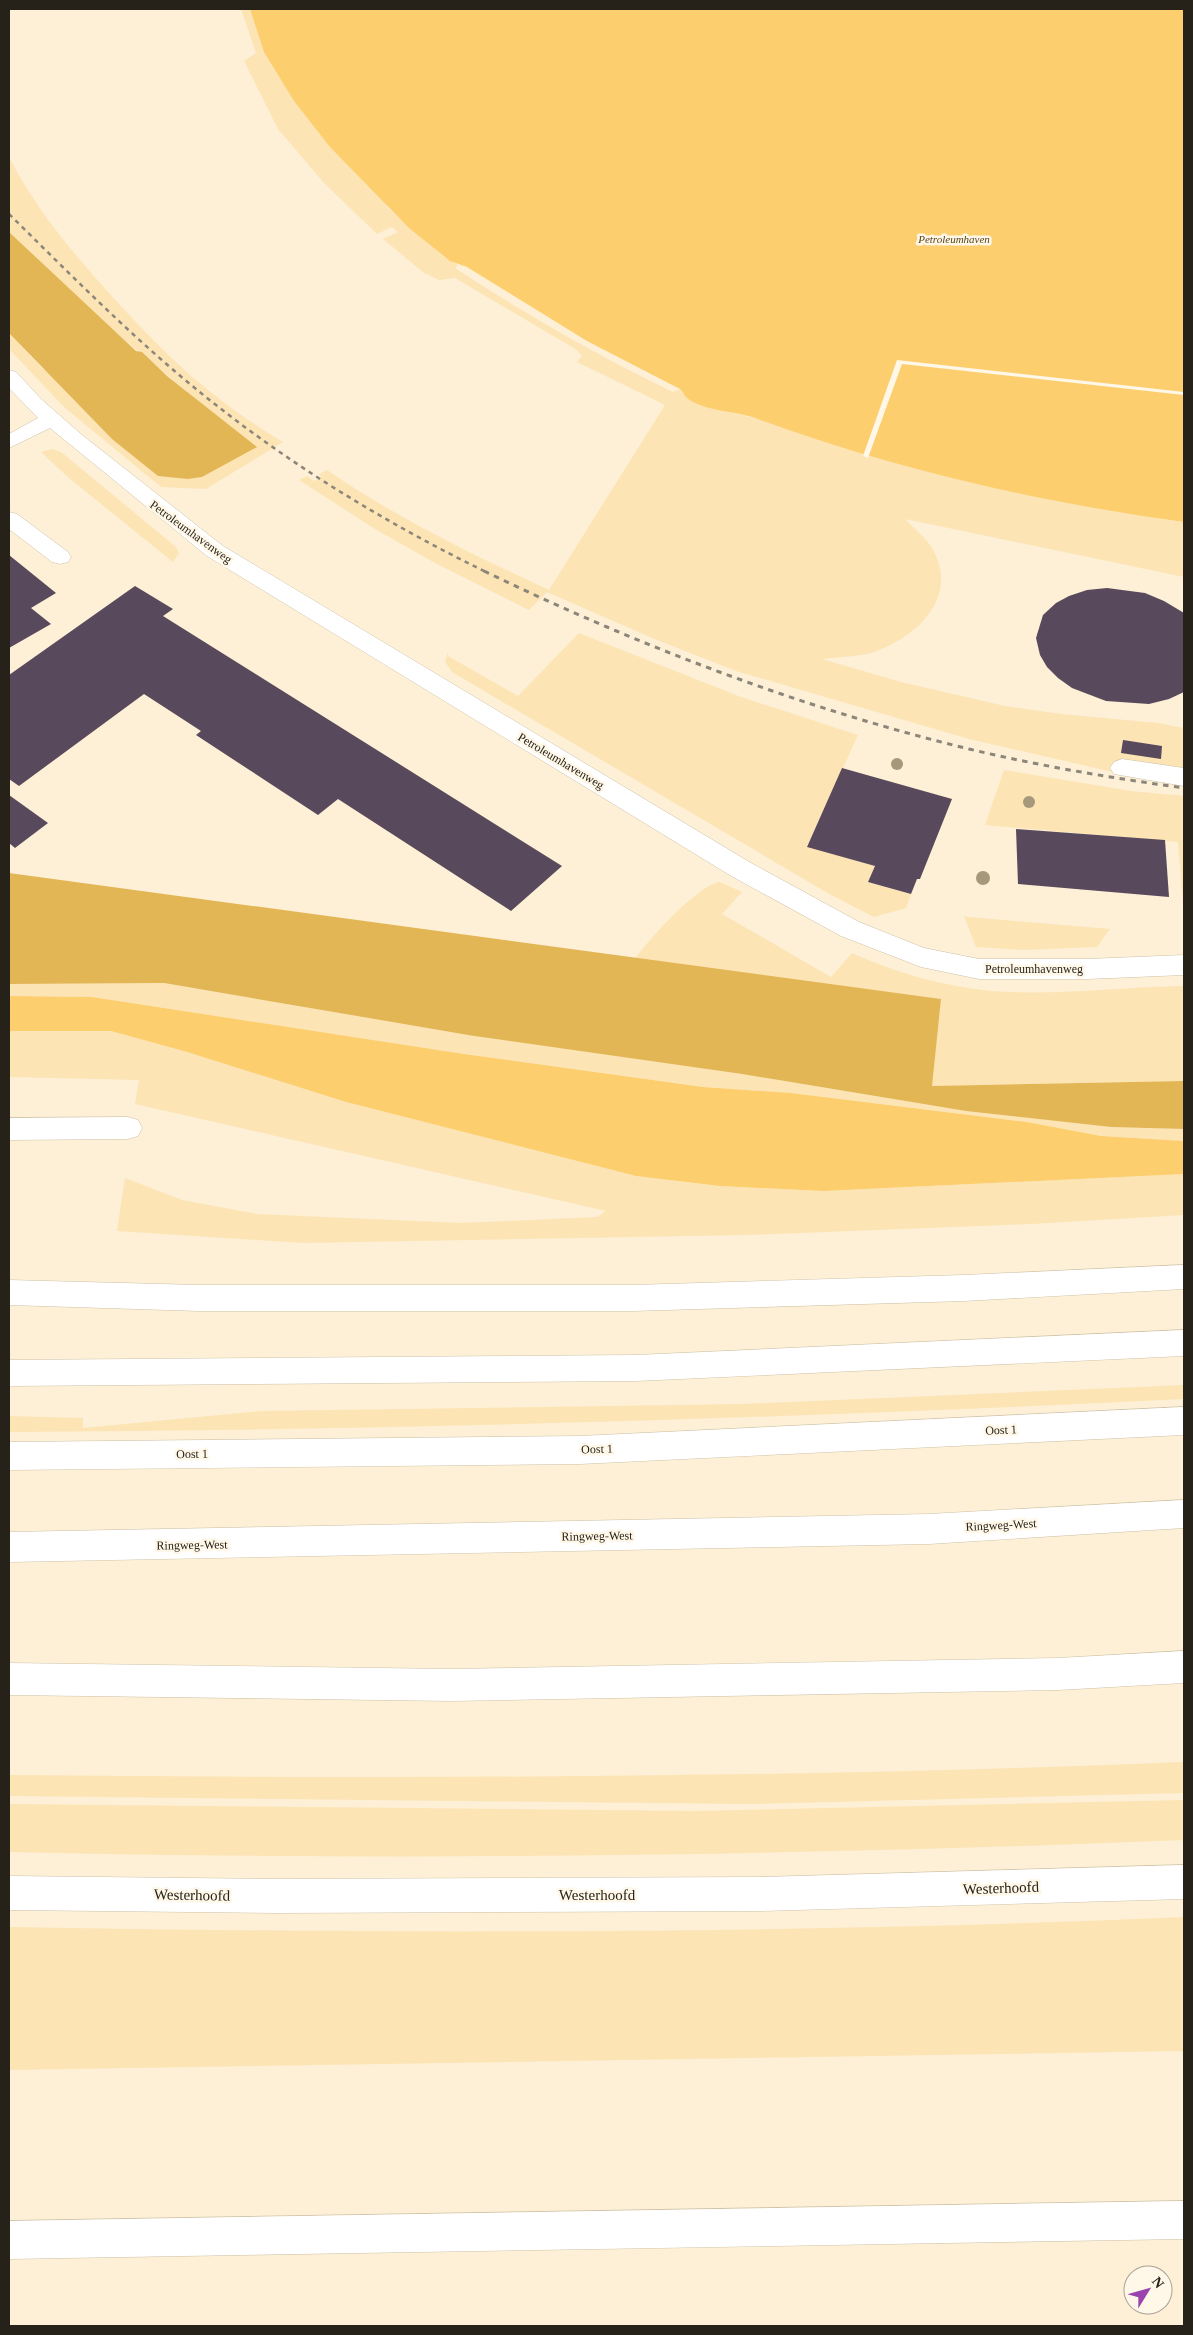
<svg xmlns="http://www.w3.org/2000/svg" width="1193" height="2335" viewBox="0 0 1193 2335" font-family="Georgia,serif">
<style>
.built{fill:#fdf0d6;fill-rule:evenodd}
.green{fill:#fce4b5}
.forest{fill:#e3b655}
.water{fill:#fcce6e}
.pier{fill:#fff7e8}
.building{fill:#58495c}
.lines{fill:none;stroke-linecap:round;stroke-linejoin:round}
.minor-casing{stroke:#cdc1a8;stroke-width:1}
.highway-casing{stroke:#cdc1a8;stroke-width:1}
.minor{fill:#fff;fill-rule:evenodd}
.highway{fill:#fff;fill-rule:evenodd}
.rail-far1{stroke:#8c857a;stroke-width:2.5;stroke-dasharray:4.5 4.5;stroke-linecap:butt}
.rail{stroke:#8c857a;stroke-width:3;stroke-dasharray:5.5 5.5;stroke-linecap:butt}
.tree{fill:#a6987b}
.labels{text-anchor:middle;stroke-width:5;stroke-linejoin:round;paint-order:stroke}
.far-water-label{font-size:11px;font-style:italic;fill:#57451c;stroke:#fff7e8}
.street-label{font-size:12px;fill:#272219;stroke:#fff7e8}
.near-street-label{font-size:15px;fill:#272219;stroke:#fff7e8}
</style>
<rect width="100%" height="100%" fill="#fff7e8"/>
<path class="built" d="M9,9H1184V2326H9ZM1133,2275H1163V2305H1133Z"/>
<g class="green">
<path d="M241,9H250L261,42L294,101L329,146L385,201L388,208L443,256L458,265L455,268C525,314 597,355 673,392L680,389C706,410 740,413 771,423C906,468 1044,503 1184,522V577L905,519C914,529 926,537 933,550C960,598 915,639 871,653C855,657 838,657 822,659L901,682L1005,706L1061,714L1158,723L1184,728V768L1117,760V773L969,739L736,671L652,638L547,592L529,610L435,563L375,529L299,480L307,476L314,481L322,477L319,474L327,470C397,518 471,554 549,590L665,405L577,362L582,356L577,350L455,278L439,280L424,273L383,239L398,232L392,227L377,234L324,183L278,129L244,61L256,53Z"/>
<path d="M9,157C35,208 72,252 110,294C166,356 211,399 283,442L206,489L161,487L64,407L9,349V333L42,368L188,479L202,477L231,428L104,323L9,232Z"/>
<path d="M52,449L61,452L176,547L179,553L173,562L168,558L69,478L41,452Z"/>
<path d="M579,633L741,697L858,735L807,846L875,866L868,882L911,894L906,908L874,917L831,895L452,672L445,662L448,652V656L518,696Z"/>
<path d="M1004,770L1131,791L1184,796V913L1178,842L985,825Z"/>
<path d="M720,882L742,892L722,914L831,977L852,953C897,973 942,986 991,991C1055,996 1120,987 1184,986V1081L931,1086L941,999L635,959C648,940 699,884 720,882Z"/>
<path d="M964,916L968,917L1110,929L1097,947L1023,950L976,947Z"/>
<path d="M164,983L474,1036L742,1074L966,1111L1111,1127L1184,1129V1141L1101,1136L1027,1122L791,1093L703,1087L464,1054L92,997L9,996V984Z"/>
<path d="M9,1031H111L187,1052L346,1102L636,1176L720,1186L823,1191L1184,1174V1215L1032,1224L747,1235L304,1243L117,1231L125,1178L182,1200L257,1214L462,1223L597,1217L606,1211L135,1104L139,1080L9,1077Z"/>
<path d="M1184,1385V1399C793,1418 401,1430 9,1432V1416L83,1418V1428L261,1411L742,1404Z"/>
<path d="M1184,1762V1793L750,1804L9,1796V1775C401,1779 793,1778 1184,1762Z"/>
<path d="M1184,1800V1840C793,1856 400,1861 9,1852V1804L696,1811Z"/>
<path d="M1184,1917V2051L9,2070V1927C401,1934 793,1934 1184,1917Z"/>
</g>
<g class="forest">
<path d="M9,232L136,351L142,352L167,376L257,447L202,477L188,479L158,476L112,439L9,333Z"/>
<path d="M9,873L941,999L932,1086L1184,1081V1129L1111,1127L966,1111L742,1074L474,1036L164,983L9,984Z"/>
</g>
<g class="water">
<path d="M250,9H1184V522C1038,502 893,469 755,418C736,411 701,411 686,397C684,395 683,391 680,389L587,341L467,267L450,261L409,228L329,146L294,101L264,52Z"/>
<path d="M9,996L92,997L464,1054L703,1087L791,1093L1027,1122L1101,1136L1184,1141V1174L823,1191L720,1186L636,1176L346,1102L187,1052L111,1031H9Z"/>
</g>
<path class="pier" d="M897,360L1184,392V395L902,364L868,458L863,456Z"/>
<g class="building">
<path d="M9,555L56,593L31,608L51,624L9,648Z"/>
<path d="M135,586L173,609L163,616L562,866L511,911L338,799L318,815L196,735L201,731L144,694L19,786L9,779V675Z"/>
<path d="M1107,588L1145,593L1164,601L1184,613V692L1169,699L1149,704L1106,701L1072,688L1058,678L1047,667L1040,655L1036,638L1043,615L1056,603L1069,596L1087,590Z"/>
<path d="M1123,740L1162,746L1161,759L1121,753Z"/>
<path d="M842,768L952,799L920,879H917L911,894L868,882L875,866L807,847Z"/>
<path d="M9,795L48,823L15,848L9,843Z"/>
<path d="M1016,829L1165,840L1169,897L1018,884Z"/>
</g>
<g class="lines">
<g class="minor-casing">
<g id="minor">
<path d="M9,370L16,372L41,399L82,435L223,546L751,863L859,922L924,948L979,959H1087L1184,955V975L1087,979H979L921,967L841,936L733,877L207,556L50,428L9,448V434L38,418L9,388Z"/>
<path d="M9,512L17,514L68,552L71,557L68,562L60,564L52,562L9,529Z"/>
<path d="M1122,759L1184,768V786L1114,774L1110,768L1114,762Z"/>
<path d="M128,1117L138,1120L142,1128L138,1136L128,1139L9,1140V1118Z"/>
<path d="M1184,1407V1435L580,1464L9,1470V1442L580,1436Z"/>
<path d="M1184,1865V1899L760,1911L277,1913L9,1910V1876L277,1879L760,1877Z"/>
<path d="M1184,2201V2239L9,2259V2221Z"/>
</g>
</g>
<g class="highway-casing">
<g id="highway">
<path d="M1184,1265V1289L964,1301L633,1311H199L9,1305V1280L199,1285H633L964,1275Z"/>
<path d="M1184,1330V1356L636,1381L9,1386V1360L636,1355Z"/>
<path d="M1184,1500V1528L929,1544L9,1562V1532L929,1514Z"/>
<path d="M1184,1651V1683L1058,1690L451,1701L9,1695V1663L451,1669L1058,1658Z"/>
</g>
</g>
<use href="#minor" class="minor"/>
<use href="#highway" class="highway"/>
<path class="rail-far1" d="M9,214C70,274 130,335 196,389C285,462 384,522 486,572"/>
<path class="rail" d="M484,571C639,646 801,708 969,749C1040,766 1112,778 1184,788"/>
</g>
<g class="tree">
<circle cx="897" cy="764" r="6"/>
<circle cx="1029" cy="802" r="6"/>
<circle cx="983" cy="878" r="7"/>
</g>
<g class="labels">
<g class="far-water-label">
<text x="954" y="243">Petroleumhaven</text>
</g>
<g class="street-label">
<text transform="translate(191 532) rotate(36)" y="4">Petroleumhavenweg</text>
<text transform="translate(561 761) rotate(31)" y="4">Petroleumhavenweg</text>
<text x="1034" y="973">Petroleumhavenweg</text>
<text transform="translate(1001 1430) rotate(-3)" y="4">Oost 1</text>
<text transform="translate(597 1449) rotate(-2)" y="4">Oost 1</text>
<text transform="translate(192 1454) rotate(-1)" y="4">Oost 1</text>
<text transform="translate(1001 1525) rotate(-3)" y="4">Ringweg-West</text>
<text transform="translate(597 1536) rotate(-1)" y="4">Ringweg-West</text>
<text transform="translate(192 1545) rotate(-1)" y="4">Ringweg-West</text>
</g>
<g class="near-street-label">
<text transform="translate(1001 1888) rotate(-2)" y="5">Westerhoofd</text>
<text transform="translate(192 1895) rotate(1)" y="5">Westerhoofd</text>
<text x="597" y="1900">Westerhoofd</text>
</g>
</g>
<rect width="1193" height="2335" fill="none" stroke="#272219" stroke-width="20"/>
<g transform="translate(1148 2290) rotate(53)"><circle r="24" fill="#fff7e8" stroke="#a9a295"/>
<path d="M0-4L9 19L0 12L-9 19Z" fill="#9a43af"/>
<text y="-8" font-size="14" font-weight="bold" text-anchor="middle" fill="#272219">N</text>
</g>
</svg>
